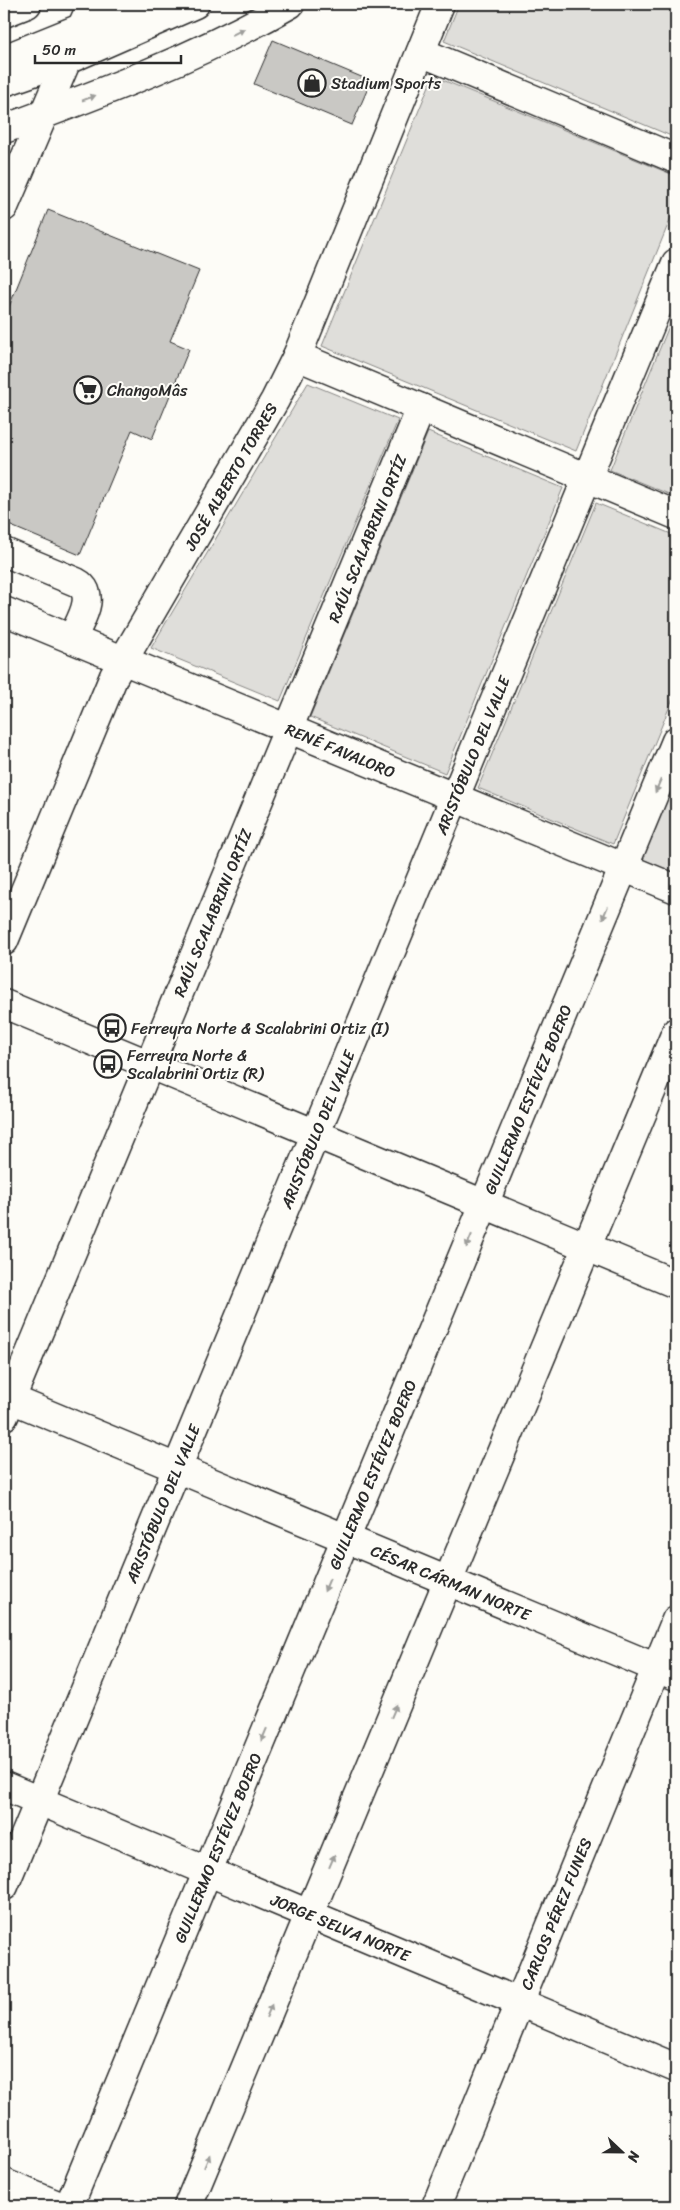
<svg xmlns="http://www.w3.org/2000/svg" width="680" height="2210" viewBox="0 0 680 2210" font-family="Sriracha,sans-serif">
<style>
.green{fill:#dfdeda;stroke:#858482}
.building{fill:#c9c8c4;stroke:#2b2b2b}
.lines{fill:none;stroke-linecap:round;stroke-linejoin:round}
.minor-casing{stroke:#2b2b2b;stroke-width:31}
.major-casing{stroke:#2b2b2b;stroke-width:31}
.highway-casing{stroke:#2b2b2b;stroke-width:31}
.minor{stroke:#fdfcf7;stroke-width:28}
.major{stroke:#fdfcf7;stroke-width:28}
.highway{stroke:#fdfcf7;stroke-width:28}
.oneway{fill:#9e9e9b}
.labels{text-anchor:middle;stroke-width:4;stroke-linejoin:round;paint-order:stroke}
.poi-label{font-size:16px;fill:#2b2b2b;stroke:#fdfcf7;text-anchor:start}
.street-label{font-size:16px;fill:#2b2b2b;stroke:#fdfcf7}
</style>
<rect width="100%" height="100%" fill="#fdfcf7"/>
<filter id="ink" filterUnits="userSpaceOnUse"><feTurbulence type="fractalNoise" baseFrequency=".02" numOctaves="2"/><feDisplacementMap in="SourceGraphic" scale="10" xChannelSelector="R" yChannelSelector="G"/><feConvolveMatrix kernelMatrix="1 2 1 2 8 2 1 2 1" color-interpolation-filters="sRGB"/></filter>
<g filter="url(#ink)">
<g class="green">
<path d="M459,4H676V138L444,41Z"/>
<path d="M433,76L676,176V205L576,451L322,346Z"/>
<path d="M676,309V497L610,470Z"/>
<path d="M308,383L398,420L280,701L151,648Z"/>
<path d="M428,432L563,488L445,773L310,717Z"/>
<path d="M596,503L676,536V691L613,844L478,788Z"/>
<path d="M676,776V873L642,859Z"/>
</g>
<g class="building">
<path d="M273,40L371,81L352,125L254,84Z"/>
<path d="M48,210L199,271L170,341L189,349L152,439L132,430L80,555L4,523V319Z"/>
</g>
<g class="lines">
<g class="minor-casing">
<g id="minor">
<path d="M4,13L27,4"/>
<path d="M421,52L676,159"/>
<path d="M4,129C102,93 200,56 290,4"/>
<path d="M4,207L67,60"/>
<path d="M297,356L676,515"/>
<path d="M4,552L76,582C99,594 79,622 72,639"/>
<path id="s1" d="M4,611L676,889"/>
<path id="s2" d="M4,941L114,676L275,400L297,356L440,4"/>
<path d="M4,1004L676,1284"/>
<path id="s3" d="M4,1396L676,1676"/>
<path id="s4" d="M4,1416L421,408"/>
<path id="s5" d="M4,1786L676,2068"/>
<path id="s6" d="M4,1886L676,263"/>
<path d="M4,2183L60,2206"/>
<path id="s7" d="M69,2206L676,741"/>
<path d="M188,2206L676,1032"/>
<path id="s8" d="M436,2206L676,1620"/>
</g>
</g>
<g class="major-casing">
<path id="major" d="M74,44L92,4"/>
</g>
<g class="highway-casing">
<g id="highway">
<path d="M4,59L140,4"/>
<path d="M4,82L67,60L195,4"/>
</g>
</g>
<use href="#minor" class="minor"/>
<use href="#major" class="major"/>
<use href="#highway" class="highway"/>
</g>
<defs><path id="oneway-solid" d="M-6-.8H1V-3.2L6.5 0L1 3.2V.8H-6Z" transform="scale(1.25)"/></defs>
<g class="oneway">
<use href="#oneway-solid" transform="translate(238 32) rotate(-27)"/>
<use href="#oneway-solid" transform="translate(89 98) rotate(-21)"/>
<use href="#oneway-solid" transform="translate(658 786) rotate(113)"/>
<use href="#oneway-solid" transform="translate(605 913) rotate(113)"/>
<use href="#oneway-solid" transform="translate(469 1241) rotate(113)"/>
<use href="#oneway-solid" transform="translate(327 1585) rotate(113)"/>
<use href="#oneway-solid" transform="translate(394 1711) rotate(-67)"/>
<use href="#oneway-solid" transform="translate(264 1735) rotate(113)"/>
<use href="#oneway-solid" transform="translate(332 1861) rotate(-67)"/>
<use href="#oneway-solid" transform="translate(269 2011) rotate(-67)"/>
<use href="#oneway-solid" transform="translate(207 2161) rotate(-67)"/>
</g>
</g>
<defs>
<g id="shop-ring" transform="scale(1.4375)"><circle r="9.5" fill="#fdfcf7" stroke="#2b2b2b" stroke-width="1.5"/><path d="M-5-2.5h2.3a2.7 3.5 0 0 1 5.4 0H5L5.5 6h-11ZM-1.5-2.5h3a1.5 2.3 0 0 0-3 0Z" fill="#2b2b2b"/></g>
<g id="supermarket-ring" transform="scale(1.4375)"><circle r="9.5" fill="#fdfcf7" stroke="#2b2b2b" stroke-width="1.5"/><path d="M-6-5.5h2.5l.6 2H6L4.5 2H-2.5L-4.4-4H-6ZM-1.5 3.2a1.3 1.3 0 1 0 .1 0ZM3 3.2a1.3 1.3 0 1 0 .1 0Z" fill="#2b2b2b"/></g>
<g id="bus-ring" transform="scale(1.4375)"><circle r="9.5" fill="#fdfcf7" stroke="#2b2b2b" stroke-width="1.5"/><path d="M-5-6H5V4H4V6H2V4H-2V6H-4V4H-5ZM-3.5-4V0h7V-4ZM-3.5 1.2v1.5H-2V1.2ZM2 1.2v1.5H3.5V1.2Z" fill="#2b2b2b"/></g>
</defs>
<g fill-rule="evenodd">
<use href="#shop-ring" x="312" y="83"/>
<use href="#supermarket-ring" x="88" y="390"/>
<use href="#bus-ring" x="112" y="1028"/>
<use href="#bus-ring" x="108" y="1064"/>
</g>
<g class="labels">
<g class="poi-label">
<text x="331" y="89">Stadium Sports</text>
<text x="107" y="396">ChangoMâs</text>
<text x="131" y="1034">Ferreyra Norte &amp; Scalabrini Ortiz (I)</text>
<text x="127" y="1061">Ferreyra Norte &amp;<tspan x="127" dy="18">Scalabrini Ortiz (R)</tspan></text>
</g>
<g class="street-label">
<text dy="6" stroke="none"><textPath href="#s2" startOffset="518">JOSÉ ALBERTO TORRES</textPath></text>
<text dy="6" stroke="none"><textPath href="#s4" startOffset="950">RAÚL SCALABRINI ORTÍZ</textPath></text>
<text dy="6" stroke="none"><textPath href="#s1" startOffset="364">RENÉ FAVALORO</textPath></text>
<text dy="6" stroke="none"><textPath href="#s6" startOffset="1224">ARISTÓBULO DEL VALLE</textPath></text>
<text dy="6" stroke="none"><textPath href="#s4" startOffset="545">RAÚL SCALABRINI ORTÍZ</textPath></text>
<text dy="6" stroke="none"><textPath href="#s7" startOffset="1198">GUILLERMO ESTÉVEZ BOERO</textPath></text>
<text dy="6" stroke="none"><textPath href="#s6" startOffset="819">ARISTÓBULO DEL VALLE</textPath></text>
<text dy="6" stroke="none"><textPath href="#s7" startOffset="792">GUILLERMO ESTÉVEZ BOERO</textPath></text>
<text dy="6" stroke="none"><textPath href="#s6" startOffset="414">ARISTÓBULO DEL VALLE</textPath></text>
<text dy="6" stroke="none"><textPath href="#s3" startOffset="484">CÉSAR CÁRMAN NORTE</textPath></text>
<text dy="6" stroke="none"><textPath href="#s7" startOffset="388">GUILLERMO ESTÉVEZ BOERO</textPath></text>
<text dy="6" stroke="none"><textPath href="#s8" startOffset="316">CARLOS PÉREZ FUNES</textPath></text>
<text dy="6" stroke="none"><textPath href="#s5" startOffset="365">JORGE SELVA NORTE</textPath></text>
</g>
</g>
<rect width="680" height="2210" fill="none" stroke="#fdfcf7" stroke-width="20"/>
<rect x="10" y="10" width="660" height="2190" fill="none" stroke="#2b2b2b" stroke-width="2" filter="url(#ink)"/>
<g transform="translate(622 2152) rotate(112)" stroke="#fdfcf7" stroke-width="4" paint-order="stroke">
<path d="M0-4L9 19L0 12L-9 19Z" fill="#2b2b2b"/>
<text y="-8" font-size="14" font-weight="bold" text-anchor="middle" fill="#2b2b2b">N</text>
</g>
<path d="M35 55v8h146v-8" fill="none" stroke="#2b2b2b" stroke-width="2.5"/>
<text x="42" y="55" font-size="15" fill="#2b2b2b" stroke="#fdfcf7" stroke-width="4" paint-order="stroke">50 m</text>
</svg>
